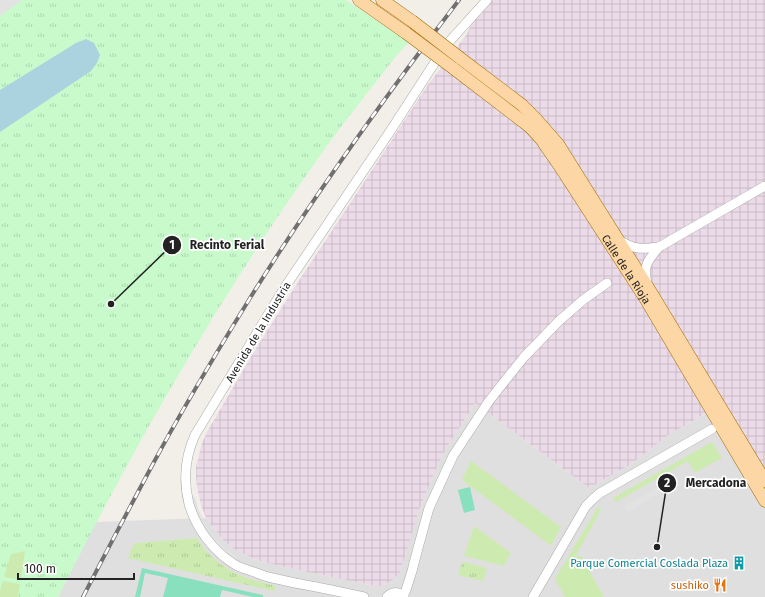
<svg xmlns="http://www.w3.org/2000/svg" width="765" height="597" viewBox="0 0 765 597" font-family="'Fira Sans',sans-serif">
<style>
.residential{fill:#e0dfdf}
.industrial{fill:url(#industrial-grid)}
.grass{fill:url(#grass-tufts)}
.park{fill:url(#park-tufts)}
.garden{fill:#cdebb0}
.pitch{fill:#88e0be}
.parking{fill:#e2e2e2}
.water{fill:#aad3df}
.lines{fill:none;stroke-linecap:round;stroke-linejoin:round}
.minor-casing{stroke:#a9a9a9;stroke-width:10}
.major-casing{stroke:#a06b00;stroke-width:13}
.minor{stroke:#fff;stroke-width:9}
.major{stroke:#fcd6a4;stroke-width:12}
.rail-casing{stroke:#707070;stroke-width:4}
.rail{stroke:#fff;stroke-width:2.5;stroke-dasharray:8;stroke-linecap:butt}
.major-bridge-casing{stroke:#a06b00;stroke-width:13;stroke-linecap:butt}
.major-bridge{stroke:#fcd6a4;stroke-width:12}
.labels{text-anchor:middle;stroke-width:3.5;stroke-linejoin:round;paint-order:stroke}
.street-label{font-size:11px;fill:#222;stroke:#fff}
.culture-label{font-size:11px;fill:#0d838f;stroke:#fff;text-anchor:end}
.food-label{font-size:11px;fill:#c56008;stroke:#fff;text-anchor:end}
.leader{fill:none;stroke:#222;stroke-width:1.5}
.callout-dot{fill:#222;stroke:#fff;stroke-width:1.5}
.mark-label{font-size:12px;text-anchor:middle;font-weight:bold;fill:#fff}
.callout-label{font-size:12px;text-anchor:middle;font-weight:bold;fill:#222;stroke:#fff;stroke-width:3.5;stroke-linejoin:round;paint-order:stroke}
</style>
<defs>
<pattern id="industrial-grid" width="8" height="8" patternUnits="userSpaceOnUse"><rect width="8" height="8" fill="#ebdbe8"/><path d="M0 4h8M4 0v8" fill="none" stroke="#c9bcc7"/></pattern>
<pattern id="grass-tufts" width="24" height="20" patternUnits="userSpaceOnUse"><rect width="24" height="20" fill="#cdebb0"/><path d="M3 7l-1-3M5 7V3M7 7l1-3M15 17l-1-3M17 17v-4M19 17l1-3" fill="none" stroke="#b0c997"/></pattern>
<pattern id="park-tufts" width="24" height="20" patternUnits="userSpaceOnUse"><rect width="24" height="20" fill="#c8facc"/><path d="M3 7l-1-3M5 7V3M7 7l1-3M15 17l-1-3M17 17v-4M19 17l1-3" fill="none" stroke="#acd6af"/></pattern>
</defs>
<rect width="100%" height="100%" fill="#f2efe9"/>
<path class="residential" d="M726,402L765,470V597H58L96,522L206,518L223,540L247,556L254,559L267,563L298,570L375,586H381L386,584L410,538L419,510L438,464L447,447L475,403L589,488L631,464L667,436Z"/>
<path class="industrial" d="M481,0H765V470L725,402L667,436L631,464L589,488L475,403L447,447L438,464L419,510L400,572L390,582L381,586H375L298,570L267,563L254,559L236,550L223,540L206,518L201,505L197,487L196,477V467L202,443L207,432L255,350L298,282L374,167L427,86L467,34Z"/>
<g class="grass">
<path d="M197,538C200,543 204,549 208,553C227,573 250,580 276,586L274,591L128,558L132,547L136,543Z"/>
<path d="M464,562L487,568L483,581L458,575L462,563Z"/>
</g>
<path class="park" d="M0,0H346L409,42L397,55C370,90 342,124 317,160C219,298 134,446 58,597H0Z"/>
<g class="garden">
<path d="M712,442L722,458L696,472L694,471L688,461L616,502L613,498Z"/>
<path d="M471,461L561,527L551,546L462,480Z"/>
<path d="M598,507L601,510L575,557L581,556L604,597H565L555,579Z"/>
<path d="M474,526L511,553L504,566L464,556Z"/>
<path d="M25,551L21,580L4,577L11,554Z"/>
<path d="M3,581L20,584L18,597H0V591Z"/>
</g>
<g class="pitch">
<path d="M470,487L475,510L464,513L458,490Z"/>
<path d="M142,568L263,595V597H253L222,590L220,597H163L168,578L145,573L140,597H135Z"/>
</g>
<g class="parking">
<path d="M0,0H22L0,16Z"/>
<path d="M669,481L672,487L627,512L624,506Z"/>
<path d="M191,497H195L199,511L210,532L225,548L237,557L236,561L215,543L198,518Z"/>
</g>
<path class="water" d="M86,39L94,43L100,55L97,63L91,71L0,132V90L76,43Z"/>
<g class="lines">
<g class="minor-casing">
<g id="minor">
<path d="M619,240C634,250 642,249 659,247"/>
<path d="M647,283C643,264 648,261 659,247L765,186"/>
<path d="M403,596L406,590L412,571L418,548L429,508L453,456L489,401L524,357L560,320L583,300L607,283"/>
<path d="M364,597C341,592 318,587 295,583C286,581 277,579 268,577C261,575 255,572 248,570C243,568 238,567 234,564C213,551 196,528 189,504C183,480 185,457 195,435L283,290L389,133L439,56L448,43L487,0"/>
<path d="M387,597C392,591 399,591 404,597"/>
<path d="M533,597L586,506L593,499L600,493L712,429"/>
</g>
</g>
<g class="major-casing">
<g id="major">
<path d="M359,0L406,33"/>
<path d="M382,0L412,21"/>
<path d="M460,58L522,105L536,119L558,144L652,294L765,481"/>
<path id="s1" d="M453,68L530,127L541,139L559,165L645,298L765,501"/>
</g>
</g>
<use href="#minor" class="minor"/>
<use href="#major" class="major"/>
<g class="rail-casing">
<path id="rail" d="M83,597C106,552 130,507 154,462C183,408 215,355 247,303C312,198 384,98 459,0"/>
</g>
<use href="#rail" class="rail"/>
<g class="major-bridge-casing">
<g id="major-bridge">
<path d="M412,21L460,58"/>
<path d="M406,33L453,68"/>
</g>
</g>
<use href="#major-bridge" class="major-bridge"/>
</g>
<defs>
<g id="building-bare" transform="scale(1.08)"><path d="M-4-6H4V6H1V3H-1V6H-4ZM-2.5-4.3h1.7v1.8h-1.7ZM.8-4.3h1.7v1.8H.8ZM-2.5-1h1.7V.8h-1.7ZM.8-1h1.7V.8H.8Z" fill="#0f9aa8" stroke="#fff" stroke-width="2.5" paint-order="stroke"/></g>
<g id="restaurant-bare" transform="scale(1.08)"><path d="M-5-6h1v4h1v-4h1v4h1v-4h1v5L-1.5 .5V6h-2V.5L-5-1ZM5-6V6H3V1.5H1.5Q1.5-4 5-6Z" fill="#e8710a" stroke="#fff" stroke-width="2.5" paint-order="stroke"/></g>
</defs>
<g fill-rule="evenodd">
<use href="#building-bare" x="739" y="563"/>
<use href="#restaurant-bare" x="720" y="585"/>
</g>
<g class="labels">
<g class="street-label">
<text dy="4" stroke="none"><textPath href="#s1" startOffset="269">Calle de la Rioja</textPath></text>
<text transform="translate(258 332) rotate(-59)" y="4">Avenida de la Industria</text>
</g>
<g class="culture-label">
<text x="728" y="567">Parque Comercial Coslada Plaza</text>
</g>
<g class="food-label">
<text x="709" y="589">sushiko</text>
</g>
</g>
<path class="leader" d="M111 304L172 245M657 547L667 483"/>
<g class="callout-dot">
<circle cx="111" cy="304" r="4"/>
<circle cx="657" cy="547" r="4"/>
<circle cx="172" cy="245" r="10"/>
<circle cx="667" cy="483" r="10"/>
</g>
<g class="mark-label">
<text x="172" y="249">1</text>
<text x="667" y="487">2</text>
</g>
<g class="callout-label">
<text x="227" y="249">Recinto Ferial</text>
<text x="716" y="487">Mercadona</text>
</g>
<path d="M18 573v6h116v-6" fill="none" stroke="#222222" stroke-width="2"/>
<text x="24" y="573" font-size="12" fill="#222222" stroke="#ffffff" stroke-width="3" paint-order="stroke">100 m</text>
</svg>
